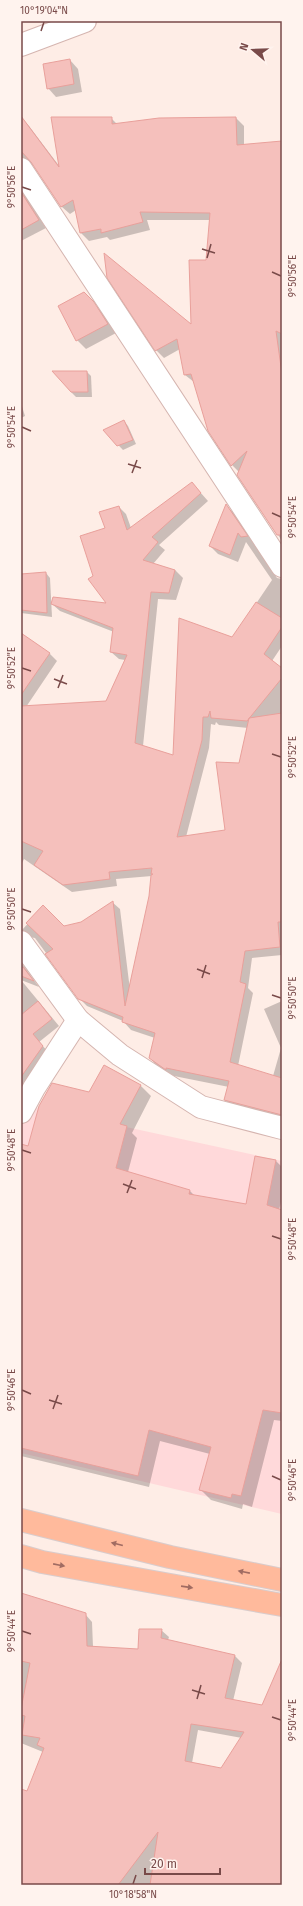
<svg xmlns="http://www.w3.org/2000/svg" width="303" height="1906" viewBox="0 0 303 1906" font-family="'Fira Sans',sans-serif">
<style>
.commercial{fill:#ffd9da}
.shadow{fill:#0003;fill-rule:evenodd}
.building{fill:#f5c0bc;stroke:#e9a09b;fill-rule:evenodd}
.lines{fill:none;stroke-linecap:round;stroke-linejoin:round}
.minor-casing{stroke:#d5b5b0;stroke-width:24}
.major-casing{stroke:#d9cccc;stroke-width:24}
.minor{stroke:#fff;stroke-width:22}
.major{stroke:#ffba9c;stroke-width:22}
.oneway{fill:#a16c62}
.ticks{fill:none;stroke:#794a49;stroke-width:1.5}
.neatline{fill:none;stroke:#794a49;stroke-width:1.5}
.ticks-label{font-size:10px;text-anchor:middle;fill:#794a49}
</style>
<rect width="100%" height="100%" fill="#feede6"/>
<path class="commercial" d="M25,1105L282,1161V1514L21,1453V1120Z"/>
<g class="shadow">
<path d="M70,60L78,69L82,92L56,97L48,88Z"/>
<path d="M21,118L29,126L60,167L111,118L117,124L236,118L244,126V145L282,142V541L239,475L240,473L232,465L194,382L185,375L180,349L164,358L156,350L192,326L207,261L210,220H147L150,230L110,240L107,237L89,241L81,233L76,210L70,214L62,207L34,165L28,164L21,167Z"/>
<path d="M21,189L46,228L21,241Z"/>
<path d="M84,294L102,312L116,333L86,349L77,340Z"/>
<path d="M87,372L91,376L92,397H76L71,392Z"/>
<path d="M21,403L25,416L21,418Z"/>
<path d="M124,421L128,426L136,444L123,450L104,430Z"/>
<path d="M192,483L208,501L159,545L165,550L153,564L175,570L183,578L176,600L158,599L143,746L174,756L233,638L272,580L246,542L238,562L218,554L210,546L226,506L234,513L277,578L282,579V646L264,673L282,666V955L252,958L248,988L253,993L238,1066L273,1076L281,1048L264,1009L282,1001V1121L232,1107L225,1100L229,1087L174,1076L157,1066L150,1058L155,1038L131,1030L123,1021L87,1006L79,998L35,938L29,937L22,930L43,907L64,927L81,923L112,902L120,909L130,990L150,896L152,876L116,879L117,886L72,892L24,859L21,865V636L49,653L57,661L26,707L106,702L125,660L119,659L111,652L114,632L60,611L52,604L108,605L94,576L106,529L119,507L126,514L131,528ZM216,722L219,725L248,728L226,831L186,837L209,748L211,724L215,725Z"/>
<path d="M46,573L50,578L52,617L21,613V575Z"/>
<path d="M21,962L39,987L21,980Z"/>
<path d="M21,980L59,1026L39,1042L52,1056L28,1093L21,1087Z"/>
<path d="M140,1085L151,1096L132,1133L137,1138L128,1172L190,1191L195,1196L246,1205L256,1157L276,1161L282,1167V1198L279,1210L282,1211V1421L274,1420L252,1507L243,1504L242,1509L211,1500L200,1489L210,1454L160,1441L149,1487L21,1456V1153L90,1093Z"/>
<path d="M21,1594L85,1614L92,1622L93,1647L139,1650L161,1630L169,1637L168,1640L235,1656L242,1663L233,1701L262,1706L282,1663V1885H21V1790L28,1793L43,1752L21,1743ZM198,1730L242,1738L222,1769L192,1763Z"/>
</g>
<g class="building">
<path d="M70,59L74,84L47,89L43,64Z"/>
<path d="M21,116L59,167L51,117H112V124L159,118L236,117L237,145L282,141V334L276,331L282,374V535H277L237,475L247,451L231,466L208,431L191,374L184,375L177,339L155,351L107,278L104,253L191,324L189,260H206L210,213L140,212L143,222L101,233V229L80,233L73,200L61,207L31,162L21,151Z"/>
<path d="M21,192L39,220L21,230Z"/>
<path d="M84,292L94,302L108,324L76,341L58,306Z"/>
<path d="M52,371H87L88,392H71Z"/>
<path d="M124,420L133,440L117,446L103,430Z"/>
<path d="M192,482L201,493L152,537L158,542L143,560L175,570L169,593L151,592L135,743L173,755L179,618L232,637L256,602L282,618V627L264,654L282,668V678L247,721L211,718L210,711L208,717H203L202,740L177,837L225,830L216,762L239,763L249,718L282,713V898L281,922H278L280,947L245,951L240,982L246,984L230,1062L282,1078V1115L224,1100L229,1081L166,1068V1070L149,1058L155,1033L122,1022L123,1017L78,999L45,954L53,949L26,923L43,905L64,926L81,922L113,901L125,1006L149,896L151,875L153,874H151L152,868L109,872L110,879L63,885L34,865L43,851L21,841V706L106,701L127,655L110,652L113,628L51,604L53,597L106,603L88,579L93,576L80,536L105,528L99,512L119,506L127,530Z"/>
<path d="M226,504L248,536L241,537L238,533L230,555L209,546Z"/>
<path d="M46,572L47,613L21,610V574Z"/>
<path d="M21,633L50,653L21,695Z"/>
<path d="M23,967L34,981L21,976V968Z"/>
<path d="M38,1001L52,1019L33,1034L43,1046L21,1077V1015Z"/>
<path d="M104,1065L141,1085L120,1124L127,1126L116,1168L190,1190L189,1194L246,1204L255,1156L276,1160L267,1205L282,1210V1413L263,1410L241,1496L232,1494L231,1498L199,1490L211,1447L149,1430L138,1476L21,1448V1144L28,1146L39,1106L52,1083L89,1092Z"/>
<path d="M21,1593L86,1613L87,1646L138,1649L139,1629H162L161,1638L235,1655L225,1698L262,1705L282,1659V1885H150L158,1832L118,1885H21V1789L27,1791L44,1748L37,1745L40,1738L22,1735L25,1716L21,1715V1709L30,1663L21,1661ZM191,1724L244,1732L221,1768L185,1761Z"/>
</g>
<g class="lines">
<g class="minor-casing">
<g id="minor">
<path d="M21,45L85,21"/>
<path d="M21,169L282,566"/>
<path d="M21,942L78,1020L120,1055L201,1107L282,1128"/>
<path d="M21,1112L34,1088L78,1020"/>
</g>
</g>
<g class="major-casing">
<g id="major">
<path d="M21,1520L170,1557L282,1580"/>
<path d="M21,1556L42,1562L282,1605"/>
</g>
</g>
<use href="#minor" class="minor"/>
<use href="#major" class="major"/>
</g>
<defs><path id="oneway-solid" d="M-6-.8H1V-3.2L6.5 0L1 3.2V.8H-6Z"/></defs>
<g class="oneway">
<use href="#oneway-solid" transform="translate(117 1544) rotate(-166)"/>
<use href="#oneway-solid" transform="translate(59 1565) rotate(11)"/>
<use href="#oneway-solid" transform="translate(244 1572) rotate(-169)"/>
<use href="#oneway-solid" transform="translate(187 1587) rotate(8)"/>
</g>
<path class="ticks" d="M41,31L44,22M22,187L31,190M202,249L215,253M207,258L211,244M272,272L281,276M22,427L31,431M128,464L141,468M132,473L137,460M272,513L281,517M22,668L31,671M54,679L67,684M58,688L63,675M272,754L281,757M22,909L31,912M197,969L210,974M202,978L206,965M272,995L281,998M22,1150L31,1153M123,1184L136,1189M127,1193L132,1180M272,1236L281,1239M22,1390L31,1394M49,1400L62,1404M53,1409L58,1395M272,1476L281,1480M22,1631L31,1634M192,1690L205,1694M197,1699L201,1685M272,1717L281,1720M133,1884L136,1875"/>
<rect width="303" height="1906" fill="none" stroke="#fff3ee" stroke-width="44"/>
<g transform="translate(253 50) rotate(289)" stroke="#fff3ee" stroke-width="3" paint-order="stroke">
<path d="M0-3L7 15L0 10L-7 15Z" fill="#794a49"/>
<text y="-6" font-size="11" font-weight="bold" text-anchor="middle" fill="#794a49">N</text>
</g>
<path d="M145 1868v6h75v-6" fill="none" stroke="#794a49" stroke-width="2"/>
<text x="151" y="1868" font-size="12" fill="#794a49" stroke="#fff3ee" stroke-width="3" paint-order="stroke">20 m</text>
<rect x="22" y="22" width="259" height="1862" class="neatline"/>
<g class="ticks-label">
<text x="44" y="14">10°19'04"N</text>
<text transform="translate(11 187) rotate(-90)" y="4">9°50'56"E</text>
<text transform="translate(292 276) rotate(-90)" y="4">9°50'56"E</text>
<text transform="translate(11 427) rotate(-90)" y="4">9°50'54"E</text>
<text transform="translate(292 517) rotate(-90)" y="4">9°50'54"E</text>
<text transform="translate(11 668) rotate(-90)" y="4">9°50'52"E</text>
<text transform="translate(292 757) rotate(-90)" y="4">9°50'52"E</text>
<text transform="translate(11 909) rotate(-90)" y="4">9°50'50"E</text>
<text transform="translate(292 998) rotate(-90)" y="4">9°50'50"E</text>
<text transform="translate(11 1150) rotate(-90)" y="4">9°50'48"E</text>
<text transform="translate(292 1239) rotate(-90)" y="4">9°50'48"E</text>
<text transform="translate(11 1390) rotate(-90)" y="4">9°50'46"E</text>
<text transform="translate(292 1480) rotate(-90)" y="4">9°50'46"E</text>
<text transform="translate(11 1631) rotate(-90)" y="4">9°50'44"E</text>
<text transform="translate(292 1720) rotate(-90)" y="4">9°50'44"E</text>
<text x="133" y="1898">10°18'58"N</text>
</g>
</svg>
